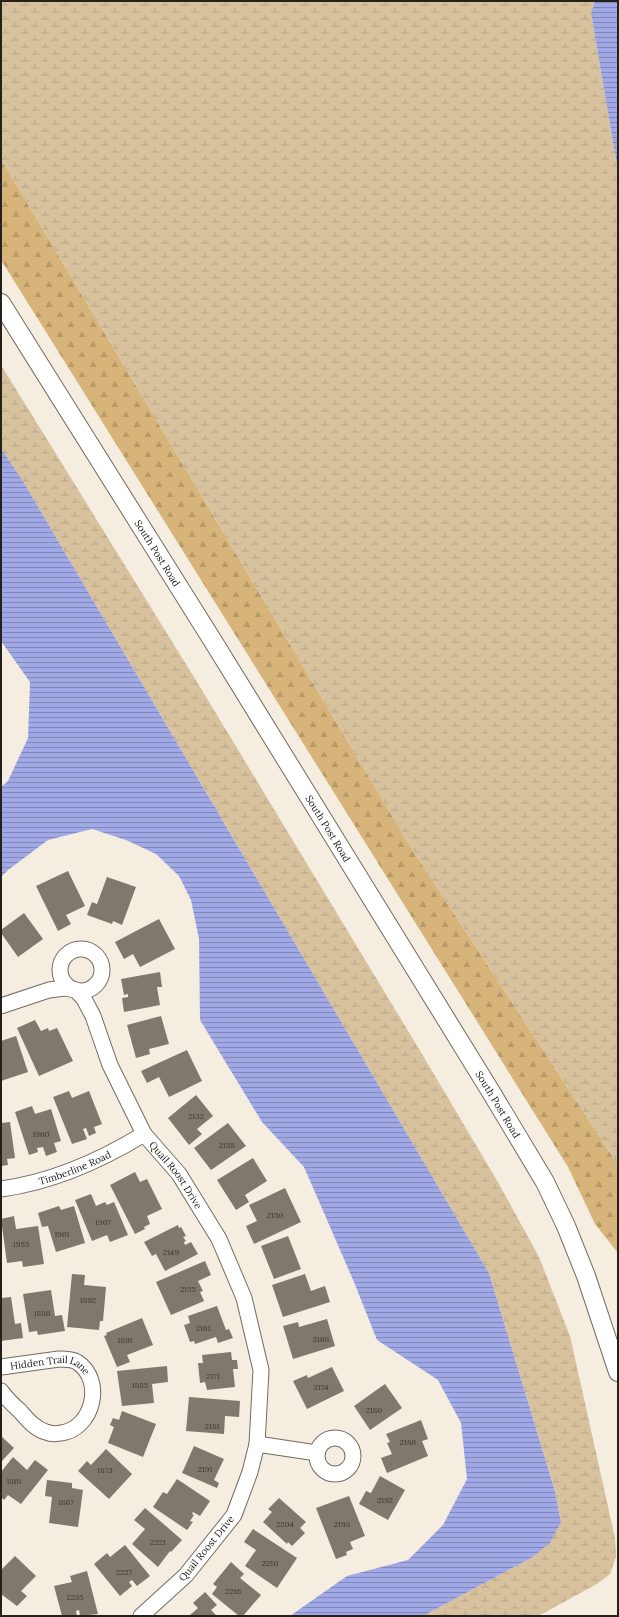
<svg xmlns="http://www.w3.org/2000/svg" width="619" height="1617" viewBox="0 0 619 1617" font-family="Lora,serif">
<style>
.forest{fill:url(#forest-firs)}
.wetland{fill:url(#wetland-marsh)}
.water{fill:url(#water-rules)}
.building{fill:#7f786d}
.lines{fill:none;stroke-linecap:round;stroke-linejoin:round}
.minor-casing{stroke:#726b60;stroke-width:17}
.tertiary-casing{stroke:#726b60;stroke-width:20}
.minor{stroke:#fff;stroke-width:15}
.tertiary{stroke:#fff;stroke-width:18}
.labels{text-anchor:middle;stroke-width:4;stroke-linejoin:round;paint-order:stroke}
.number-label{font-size:8px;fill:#3b3731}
.street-label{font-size:10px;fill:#24211d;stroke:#fff}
</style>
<defs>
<pattern id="forest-firs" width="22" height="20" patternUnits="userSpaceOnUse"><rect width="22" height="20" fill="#d7b479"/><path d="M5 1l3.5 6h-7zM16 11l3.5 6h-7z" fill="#b89a68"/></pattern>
<pattern id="wetland-marsh" width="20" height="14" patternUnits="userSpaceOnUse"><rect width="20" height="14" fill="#d8c29e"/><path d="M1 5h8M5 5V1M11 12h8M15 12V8" fill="none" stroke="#b9a688"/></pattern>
<pattern id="water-rules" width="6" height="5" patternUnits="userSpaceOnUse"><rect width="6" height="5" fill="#a0a9e5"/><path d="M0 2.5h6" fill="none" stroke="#8289b9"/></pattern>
</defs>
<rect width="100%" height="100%" fill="#f5ede0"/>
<path class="forest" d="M1,159L410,846L618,1165V1253L595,1224L568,1167L1,260Z"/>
<g class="wetland">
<path d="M1,1H595L591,13L618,171V1165L410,846L1,159Z"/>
<path d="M1,365L197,682L419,1049L499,1184L539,1257L570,1336L615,1538L616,1557L610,1574L597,1584L538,1616H423L531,1558L561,1522L555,1490L489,1273L27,488L1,448Z"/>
</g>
<g class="water">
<path d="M595,1H618V171L591,13Z"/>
<path d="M1,448L24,483L489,1273L555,1491L561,1522L550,1543L531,1558L423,1616H290L347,1576L408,1560L443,1525L467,1479L461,1423L438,1380L377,1340L354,1282L304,1167L262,1122L200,1020L199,939L191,900L179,876L156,854L126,840L92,829L48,840L8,870L1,877V787L8,781L28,738L30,682L1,641Z"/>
</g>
<g class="building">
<path d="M68,871L85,906L66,915L71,924L58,931L36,886Z"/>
<path d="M107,877L136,887L122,925L113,921L112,924L87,915L92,902L97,904Z"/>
<path d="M24,913L43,939L18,957L1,933V930Z"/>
<path d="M159,919L175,949L140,967L133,954L124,959L115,942Z"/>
<path d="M160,972L162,987H157L160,1005L124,1012L122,998L128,997V994L124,995L121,979Z"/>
<path d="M161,1016L169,1044L149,1049L150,1054L136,1058L127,1025Z"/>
<path d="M35,1020L41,1031L48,1028L49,1031L57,1028L73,1061L39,1076L17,1028Z"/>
<path d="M16,1036L28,1072L1,1081V1041Z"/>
<path d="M187,1050L202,1081L169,1097L159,1077L147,1083L141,1071Z"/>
<path d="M69,1091L72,1098L89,1091L102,1124L94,1127L96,1133L89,1136L86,1128L83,1129L87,1139L72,1144L53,1097Z"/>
<path d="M196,1095L213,1116L197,1129L202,1134L189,1145L168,1118Z"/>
<path d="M32,1106L35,1114L51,1109L61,1141L54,1143L57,1152L46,1156L43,1147L37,1148L38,1152L29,1155L15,1112Z"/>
<path d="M10,1122L15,1158L7,1159L8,1165L1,1166V1123Z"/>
<path d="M228,1123L246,1146L211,1170L194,1148Z"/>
<path d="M253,1158L267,1181L245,1195L249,1202L236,1210L217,1180Z"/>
<path d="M135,1172L140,1182L147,1179L162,1209L147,1216L150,1224L144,1227L145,1229L135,1234L110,1185Z"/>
<path d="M285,1188L301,1222L254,1244L246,1226L257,1221L249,1205Z"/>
<path d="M91,1194L96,1206L105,1202L107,1205L114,1202L128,1235L110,1242L107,1235L92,1241L75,1200Z"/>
<path d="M59,1206L61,1210L74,1206L85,1243L56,1252L48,1226L42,1227L38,1213Z"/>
<path d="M14,1216L16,1229L38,1226L44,1264L23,1267L22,1261L7,1263L1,1219Z"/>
<path d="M178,1225L179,1228L181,1227L186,1236L183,1237L186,1241L184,1242L185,1245L191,1242L198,1254L165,1271L156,1254L152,1256L144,1242Z"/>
<path d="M288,1236L301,1269L274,1279L261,1246Z"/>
<path d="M205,1261L211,1275L198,1281L203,1291L200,1292L204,1301L171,1315L156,1282Z"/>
<path d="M72,1274L85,1275L84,1285L106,1287L103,1321H100L99,1330L67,1327Z"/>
<path d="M305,1274L311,1291L325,1286L330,1302L283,1317L272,1285Z"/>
<path d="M51,1290L55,1316L62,1315L65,1331L38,1335L37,1331L29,1332L23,1294Z"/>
<path d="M11,1297L15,1324L21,1323L23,1338L1,1341V1298Z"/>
<path d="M217,1306L226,1330L229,1329L233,1338L218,1343L216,1337L195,1344L194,1341L190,1342L184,1325L190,1323L188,1316Z"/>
<path d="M142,1318L153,1345L127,1355L130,1362L117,1367L104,1336L107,1335L106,1333Z"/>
<path d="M327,1319L335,1346L293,1359L283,1326L298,1322L299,1327Z"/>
<path d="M231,1352L232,1360H237L238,1369H233L235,1387L207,1390L205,1382L200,1383L198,1363H203L202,1355Z"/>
<path d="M167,1366L168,1382L152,1384L154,1403L122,1406L117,1371Z"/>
<path d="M332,1367L344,1391L307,1409L293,1381L307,1375L308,1378Z"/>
<path d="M385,1384L402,1408L370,1430L354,1406Z"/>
<path d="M189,1397L240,1401L239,1417L225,1416L224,1434L186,1431Z"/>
<path d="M122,1411L156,1424L143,1457L108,1443L114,1427L110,1425L113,1418L119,1420Z"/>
<path d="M421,1420L428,1439L422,1441L428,1456L387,1473L381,1458L392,1454L387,1443L390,1442L386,1434Z"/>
<path d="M1,1436L14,1448L1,1462Z"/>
<path d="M194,1446L224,1459L214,1480L219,1483L217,1488L182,1473Z"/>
<path d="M106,1449L132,1474L109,1499L78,1471L87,1461L91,1465Z"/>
<path d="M13,1457L27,1470L35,1460L48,1470L21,1504L8,1495L4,1500L1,1497V1472Z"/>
<path d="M380,1476L405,1490L388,1520L359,1504L366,1491L371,1493Z"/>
<path d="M177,1479L210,1501L200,1516L193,1512L192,1514L194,1515L190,1521L193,1522L187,1530L153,1507L163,1492L167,1494Z"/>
<path d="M47,1480L72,1483V1488L83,1490L78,1527L49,1523L52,1497L45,1496Z"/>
<path d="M349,1496L365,1536L350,1542L353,1549L346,1552L347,1555L336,1559L316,1508Z"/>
<path d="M279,1498L306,1522L300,1528L305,1533L292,1546L288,1542L287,1544L263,1522L272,1512L268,1509Z"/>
<path d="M145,1508L182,1540L171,1552L170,1551L158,1567L132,1544L145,1529L134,1520Z"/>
<path d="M253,1529L297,1558L277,1588L245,1566L256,1550L244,1542Z"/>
<path d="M125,1545L150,1576L137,1586L132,1580L129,1582L132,1586L120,1596L94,1564L107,1553L110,1557Z"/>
<path d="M15,1556L36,1576L21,1591L27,1596L17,1606L1,1594V1570Z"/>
<path d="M231,1562L244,1574L240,1578L261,1595L243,1616H239L212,1594L217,1587L213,1584Z"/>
<path d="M87,1571L98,1614L80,1616L79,1610L76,1611L77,1616H62L54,1586L72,1582L70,1576Z"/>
<path d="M205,1592L217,1605L211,1610L217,1616H189L198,1608L193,1603Z"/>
</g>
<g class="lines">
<g class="minor-casing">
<g id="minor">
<circle cx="81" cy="970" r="21"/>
<path id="s1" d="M1,1006L49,990L65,988L76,990L84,999L93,1016L110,1065L144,1134L179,1174L219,1239L244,1298L261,1370L257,1444L250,1472L234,1515L186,1575L141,1616"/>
<path id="s2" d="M1,1189C52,1182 100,1161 144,1134"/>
<path id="s3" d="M1,1367L59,1359C65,1359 72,1359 77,1362C105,1380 93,1429 61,1433C56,1434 51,1434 46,1432C35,1429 27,1419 20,1411C13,1405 6,1398 1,1391"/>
<circle cx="335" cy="1456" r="18"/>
<path d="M257,1444L317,1453"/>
</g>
</g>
<g class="tertiary-casing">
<g id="tertiary">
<path id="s4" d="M1,303L216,646L491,1092L545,1182L566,1226L586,1276L618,1372"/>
</g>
</g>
<use href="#minor" class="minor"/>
<use href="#tertiary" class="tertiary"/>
</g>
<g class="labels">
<g class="number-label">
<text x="196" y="1119">2132</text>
<text x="41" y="1137">1960</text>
<text x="227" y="1148">2138</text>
<text x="275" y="1218">2150</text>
<text x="103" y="1225">1967</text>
<text x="62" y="1237">1961</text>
<text x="21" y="1247">1955</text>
<text x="171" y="1255">2149</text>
<text x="188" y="1292">2155</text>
<text x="88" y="1303">1892</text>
<text x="42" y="1316">1886</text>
<text x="203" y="1331">2161</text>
<text x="321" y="1342">2168</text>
<text x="125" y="1343">1891</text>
<text x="213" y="1379">2171</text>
<text x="140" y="1388">1885</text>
<text x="321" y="1390">2174</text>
<text x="374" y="1413">2180</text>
<text x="212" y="1429">2181</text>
<text x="408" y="1445">2186</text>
<text x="205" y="1472">2191</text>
<text x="105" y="1473">1873</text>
<text x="14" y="1484">1861</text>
<text x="385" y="1503">2192</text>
<text x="66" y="1505">1867</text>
<text x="285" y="1527">2204</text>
<text x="342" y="1527">2198</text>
<text x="158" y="1545">2221</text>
<text x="270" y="1566">2210</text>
<text x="124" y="1575">2227</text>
<text x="233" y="1594">2216</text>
<text x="75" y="1600">2235</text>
</g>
<g class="street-label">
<text dy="4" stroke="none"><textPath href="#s4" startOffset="295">South Post Road</textPath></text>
<text dy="4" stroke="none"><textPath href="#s4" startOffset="619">South Post Road</textPath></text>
<text dy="4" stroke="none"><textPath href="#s4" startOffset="943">South Post Road</textPath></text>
<text dy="4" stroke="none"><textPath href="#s2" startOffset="77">Timberline Road</textPath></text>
<text dy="4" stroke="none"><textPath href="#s1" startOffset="290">Quail Roost Drive</textPath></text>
<text dy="4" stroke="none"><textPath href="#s3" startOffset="51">Hidden Trail Lane</textPath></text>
<text transform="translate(206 1548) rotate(-51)" y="4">Quail Roost Drive</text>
</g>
</g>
<rect width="619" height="1617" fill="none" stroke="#24211d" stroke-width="4"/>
</svg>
